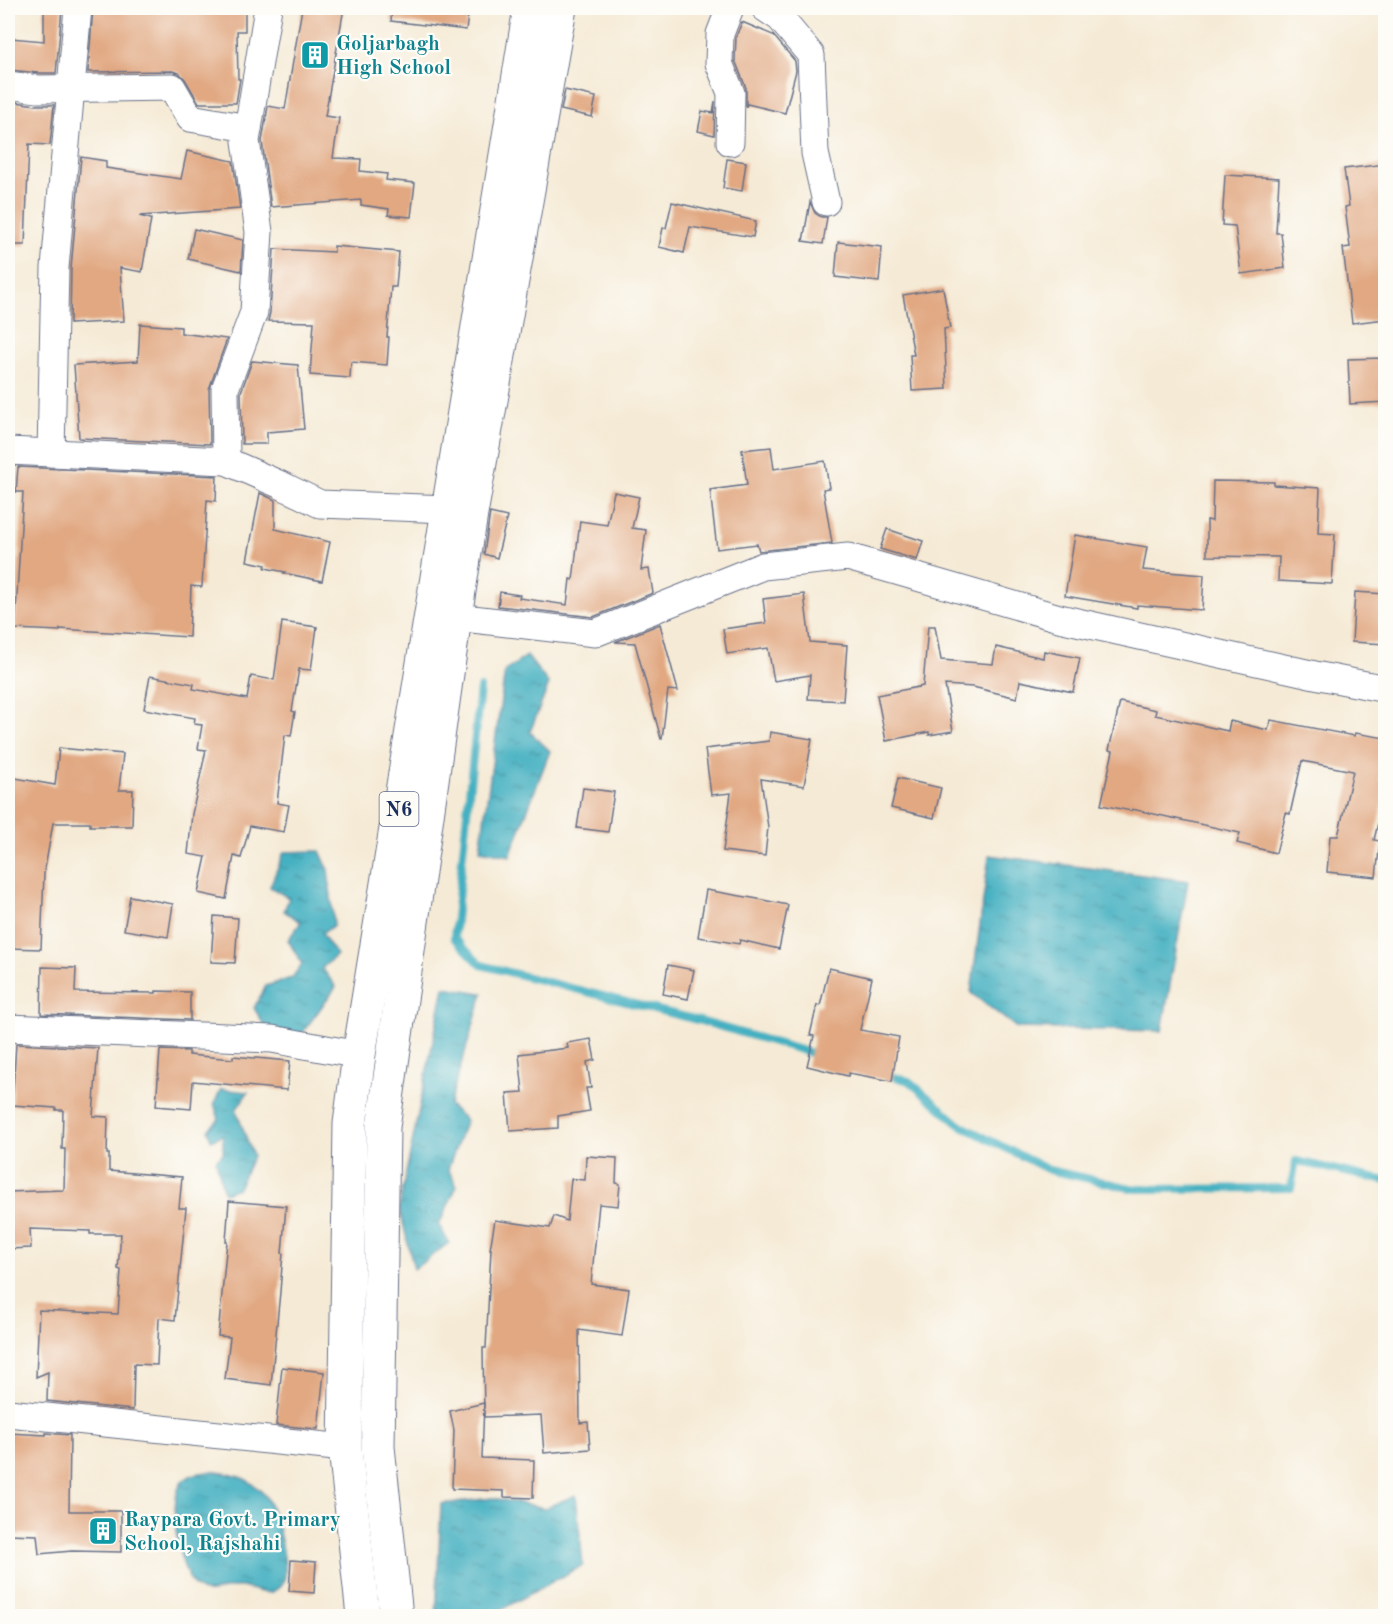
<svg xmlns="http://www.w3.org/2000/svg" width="1393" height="1624" viewBox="0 0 1393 1624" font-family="'Old Standard TT',serif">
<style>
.water{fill:url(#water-ripples);stroke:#307090;stroke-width:1.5}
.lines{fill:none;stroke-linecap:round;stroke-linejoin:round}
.stream{stroke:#44b0c1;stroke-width:8}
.building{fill:#e1a882}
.minor-casing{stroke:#677088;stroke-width:29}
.highway-casing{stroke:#677088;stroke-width:35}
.minor{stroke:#fff;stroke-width:27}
.highway{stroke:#fff;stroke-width:33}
.labels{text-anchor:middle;stroke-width:4.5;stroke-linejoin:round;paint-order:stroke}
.shield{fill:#fdfcf7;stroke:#5f6c8c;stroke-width:1.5}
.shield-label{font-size:20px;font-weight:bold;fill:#1b2f5e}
.culture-label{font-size:21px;font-weight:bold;fill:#0d838f;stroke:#fdfcf7;text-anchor:start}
</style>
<defs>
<pattern id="water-ripples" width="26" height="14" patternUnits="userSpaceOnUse" patternTransform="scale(1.5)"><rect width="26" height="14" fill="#44b0c1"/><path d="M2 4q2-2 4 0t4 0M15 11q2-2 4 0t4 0" fill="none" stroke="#3890a0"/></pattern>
</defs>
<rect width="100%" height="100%" fill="#fdfcf7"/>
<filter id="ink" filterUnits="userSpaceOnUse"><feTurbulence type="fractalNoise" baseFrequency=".0167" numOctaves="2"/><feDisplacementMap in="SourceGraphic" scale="12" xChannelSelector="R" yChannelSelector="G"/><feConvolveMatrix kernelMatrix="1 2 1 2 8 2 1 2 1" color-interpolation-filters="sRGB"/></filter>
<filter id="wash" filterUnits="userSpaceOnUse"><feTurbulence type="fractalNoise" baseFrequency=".008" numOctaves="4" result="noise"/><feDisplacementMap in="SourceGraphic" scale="24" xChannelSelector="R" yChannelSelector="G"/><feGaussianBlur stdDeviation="1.35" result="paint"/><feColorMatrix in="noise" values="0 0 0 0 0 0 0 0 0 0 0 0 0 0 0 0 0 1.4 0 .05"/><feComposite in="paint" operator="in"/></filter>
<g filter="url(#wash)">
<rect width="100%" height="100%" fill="#f5ead5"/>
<g class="water">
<path d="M527,656L549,684L530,732L550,751L510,856L480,850L505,671Z"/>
<path d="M320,851L328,869L334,925L322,934L337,955L322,968L336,987L301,1035L269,1033L254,1008L266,986L292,978L302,964L288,940L301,922L284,911L289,898L270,887L284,852Z"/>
<path d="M989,855L1188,881L1162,1031L1017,1028L971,993Z"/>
<path d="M444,987L483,993L449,1105L466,1120L448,1169L457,1186L439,1225L449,1243L414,1269L399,1207Z"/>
<path d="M221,1089L248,1092L236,1110L253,1156L238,1188L224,1193L216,1160L223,1153V1135L211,1140L208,1130L219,1119L214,1104Z"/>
<path d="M213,1471C227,1474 243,1475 255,1486C259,1489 265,1494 267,1499C276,1514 290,1568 283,1583C281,1586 275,1591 272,1592C261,1595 252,1588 241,1587C228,1585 213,1596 201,1591C178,1580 166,1498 183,1481C191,1473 202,1473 213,1471Z"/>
<path d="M576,1495L583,1565L497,1612L496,1616H436L441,1504L493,1498L545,1508Z"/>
</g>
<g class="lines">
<g class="stream">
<path d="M480,688L454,938L481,965L697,1020L818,1055"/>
<path d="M884,1074L909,1081L960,1125L1049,1170L1135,1189L1291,1188L1296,1161L1386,1181"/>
</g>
</g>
<g id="blocks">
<g class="building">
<path d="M44,8H62L56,73H39L9,70L11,38L44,41Z"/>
<path d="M93,8H245V31H237L238,79H240L236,103H199L185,79L179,73L172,71L88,72Z"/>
<path d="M302,8H344L325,116L339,118L333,158L361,159L360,171L387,174L386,180L415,183L411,217L388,215L389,209L361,205V200L271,207L262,141L268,106L285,109Z"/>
<path d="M392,8H469L466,30L391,21Z"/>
<path d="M742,22L773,35L795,61L796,71L785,113L747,104L746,107V88L735,60L736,37Z"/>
<path d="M565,90L596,97L592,117L561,110Z"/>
<path d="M8,101L36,105H54L50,145L29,144L25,245H8Z"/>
<path d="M715,101L714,135L698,131L702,111L713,113Z"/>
<path d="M187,151L233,161L240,209L139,216L151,219L142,272L120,268L124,321L70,324L71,269L81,157L106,161V168L181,179Z"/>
<path d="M727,159L746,162L742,191L723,188Z"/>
<path d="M1386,164V319L1352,323L1343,248L1350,247L1345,207L1349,206L1344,169Z"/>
<path d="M1225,175L1279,178L1276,233H1281L1285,268L1241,274L1235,226L1222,225Z"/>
<path d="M672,202L756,221L753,237L690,227L684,253L659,247L663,228H666Z"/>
<path d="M810,202L815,213L821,217H827L823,244L803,241Z"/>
<path d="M194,229L243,240L241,271L188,259Z"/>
<path d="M838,242L882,247L879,282L835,277Z"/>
<path d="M334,246L399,252L396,287H391L387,337H389L387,365L351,362L350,378L310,375L314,322L268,321L270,313L274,249L334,252Z"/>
<path d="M943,288L950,328L944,329L947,389L912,391L910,355H914L903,295Z"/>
<path d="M140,324L181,327V333L227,339L209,389L210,444L79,438L74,365L138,361Z"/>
<path d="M1383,358L1386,402L1350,404L1348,359Z"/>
<path d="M252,361L298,365L304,429L267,432V444H242L241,392Z"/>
<path d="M771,447L774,469L825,461L829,488L823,489L832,543L759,551L757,544L717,549L710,490L747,485L742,450Z"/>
<path d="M18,467L217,476L216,501L207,500L202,587L191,586L189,637L60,629V631L15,629L23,492H16Z"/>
<path d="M1213,481L1274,482V485L1320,488L1318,533L1335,534L1332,584L1278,581L1279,557L1207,556V520L1212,521Z"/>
<path d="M614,492L639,497L632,528L646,530L641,570L649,569L653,593L593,617L498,606L500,592L520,595L519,598L567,605L570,579L573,580L580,521L607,525Z"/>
<path d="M260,493L275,500V529L330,542L322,581L284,573L285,572L265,568L266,565L247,561Z"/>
<path d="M490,513L507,517L497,558L484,554Z"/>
<path d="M887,529L923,541L917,560L880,549Z"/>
<path d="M1075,535L1147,547L1143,570L1204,575L1202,610L1137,605V608L1065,596Z"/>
<path d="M1355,592L1386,594V644L1352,642Z"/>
<path d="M804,594L810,642L847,645L843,701L808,699L810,675L774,681L768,648L727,654L723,629L766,623L763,599Z"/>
<path d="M282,622L317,627L311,670L299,669L292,711L295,712L291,736L285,735L277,803L289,805L284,832L250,826L241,858L234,856L226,899L198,893L206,857L188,854L192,814L206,750L198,749L202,725L194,724L195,718L144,709L150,676L194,684L193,689L247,699L251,676L274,680Z"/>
<path d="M660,624L678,691L668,690L662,739H661L635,643L615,642Z"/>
<path d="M928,626H935L941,660L993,664L996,647L1043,658L1044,651L1080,658L1073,692L1020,681L1017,698L973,687L945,685L953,731L929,735V732L886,741L877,695L923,686Z"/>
<path d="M1120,702L1156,710L1155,715L1228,731L1230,721L1268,730L1271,720L1354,736L1355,733L1386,738L1380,780L1386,781V790L1374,840L1380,841L1376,877L1327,872L1330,836H1338L1353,771L1302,761L1290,814L1286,813L1276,853L1237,843L1240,833L1132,809L1131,811L1101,805L1113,751L1109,750Z"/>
<path d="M770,732L812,739L804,786L761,779L768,827L765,856L723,851L731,793L711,795L705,749L769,741Z"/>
<path d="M59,748L123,754L119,790H133L132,826H90V823H53L44,874L41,949L8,948V791L10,777L55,785Z"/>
<path d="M898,778L941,788L934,818L891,808Z"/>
<path d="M583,788L614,792L608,832L577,828Z"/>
<path d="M706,890L758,899L788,905L779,949L740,940L739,944L698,937Z"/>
<path d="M130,896L173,904L168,937L124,930Z"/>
<path d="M214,916L238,918L235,963L211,962Z"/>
<path d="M668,965L694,970L688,999L663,994Z"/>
<path d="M42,967L76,968L75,992L156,993V991L190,992V1020L41,1014Z"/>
<path d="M829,968L872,978L860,1030L899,1037L892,1081L849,1073L848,1076L807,1066L814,1036L810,1035L817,1005L820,1006Z"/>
<path d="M591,1039L595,1060L587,1062L591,1088H586L590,1111L558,1116V1128L510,1131L507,1093L523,1092L519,1054L568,1048L567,1043Z"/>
<path d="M16,1044L98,1048L93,1116L108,1117L107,1154H109V1171L182,1177L179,1208H186L175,1320L159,1318L157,1365L134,1364L133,1410L47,1401L48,1372L36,1377L39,1310L118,1314L121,1270L118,1269L121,1234H90V1231L30,1229L31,1248L8,1249V1192L64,1190L65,1149H62L63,1110H56V1108L12,1105Z"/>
<path d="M160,1050L189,1051V1055L233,1059V1056L290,1061L287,1090L193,1081L191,1109L156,1106Z"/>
<path d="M586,1156L617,1158L616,1183L620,1184L618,1206L599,1204L591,1284L629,1289L622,1336L579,1330L580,1423L588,1422L590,1449L544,1453L541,1415L484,1417L483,1348H486L491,1249H490L495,1220L550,1228L554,1216L567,1221L571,1179L585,1180Z"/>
<path d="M229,1201L286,1206L282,1253H283L280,1292L271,1385L225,1379L230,1337L218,1336L227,1241H226Z"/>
<path d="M282,1367L324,1372L318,1429L276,1425Z"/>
<path d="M484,1403L482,1458L534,1460L533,1498L504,1497V1491L452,1489L454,1430L450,1411Z"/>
<path d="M8,1433L46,1435V1433L70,1435L69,1511H121V1552L72,1551L39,1554L37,1535L8,1534Z"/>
<path d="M291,1560L316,1562L314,1593L289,1591Z"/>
</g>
</g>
</g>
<g filter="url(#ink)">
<use href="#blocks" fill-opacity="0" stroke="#677088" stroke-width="1.5"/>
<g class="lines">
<g class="minor-casing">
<g id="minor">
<path d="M765,8L780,18L811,55L815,153L826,202"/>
<path d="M8,85L38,89L172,87L190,118L248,128"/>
<path d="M730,142L731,93L719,63L720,34L730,8"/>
<path d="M8,451L226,461L281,485L320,504L448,509"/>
<path d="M51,453L55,268L78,8"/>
<path d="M226,461L225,389L254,312L259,232L246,141L268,8"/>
<path d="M455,617L595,633L763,566L848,557L1059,618L1315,675L1386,689"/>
<path d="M8,1028L272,1039L359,1055"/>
<path d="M8,1413L345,1448"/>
</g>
</g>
<g class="highway-casing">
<g id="highway">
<path d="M363,1616L345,1448L350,1124L359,1055L530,8"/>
<path d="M396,1616L378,1447L383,1127L455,617L471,514L560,8"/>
</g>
</g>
<use href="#minor" class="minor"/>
<use href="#highway" class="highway"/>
</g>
</g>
<defs>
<g id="building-square" transform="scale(1.5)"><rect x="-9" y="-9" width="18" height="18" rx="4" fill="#0f9aa8" stroke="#fdfcf7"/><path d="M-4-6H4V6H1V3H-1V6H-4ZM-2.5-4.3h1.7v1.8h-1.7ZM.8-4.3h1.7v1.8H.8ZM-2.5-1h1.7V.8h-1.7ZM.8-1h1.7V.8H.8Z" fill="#fff"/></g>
</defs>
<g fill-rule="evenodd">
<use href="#building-square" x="315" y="55"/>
<use href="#building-square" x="103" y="1531"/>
</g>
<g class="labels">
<rect class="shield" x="379.5" y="792" width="39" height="34" rx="4.5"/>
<g class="shield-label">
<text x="399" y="816">N6</text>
</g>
<g class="culture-label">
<text x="336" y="50">Goljarbagh<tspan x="336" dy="24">High School</tspan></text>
<text x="124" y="1526">Raypara Govt. Primary<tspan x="124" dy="24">School, Rajshahi</tspan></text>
</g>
</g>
<rect width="1393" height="1624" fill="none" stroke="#fdfcf7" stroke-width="30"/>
</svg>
